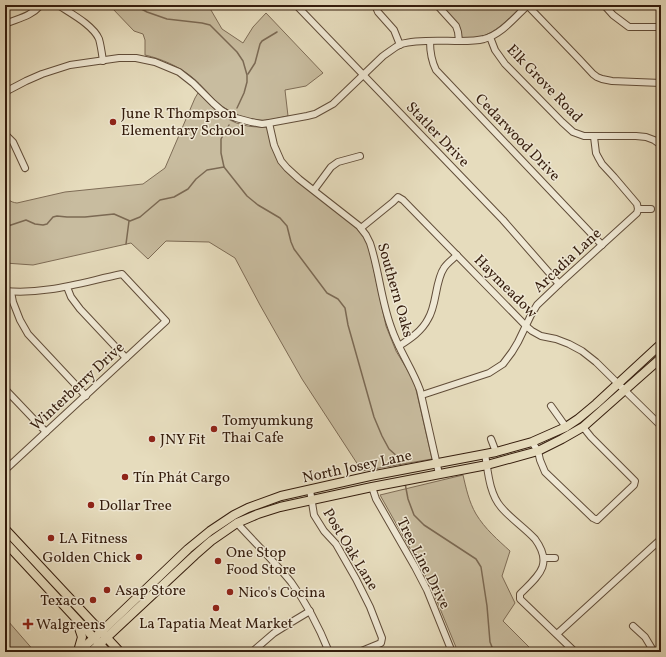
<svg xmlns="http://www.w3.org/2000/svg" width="666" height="657" viewBox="0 0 666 657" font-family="Vollkorn,serif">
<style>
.green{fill:#c8bc9f;stroke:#7e6c56}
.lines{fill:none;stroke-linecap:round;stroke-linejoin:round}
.stream{stroke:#7b6953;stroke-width:1.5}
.minor-casing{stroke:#614d39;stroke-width:8}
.major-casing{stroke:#351d0d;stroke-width:10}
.minor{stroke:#efe8d4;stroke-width:6}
.major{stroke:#e6dcbd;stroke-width:8}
.poi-dot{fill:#8f2418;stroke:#efe8d4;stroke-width:1.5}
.labels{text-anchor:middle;stroke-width:3;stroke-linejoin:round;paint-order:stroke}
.street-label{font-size:15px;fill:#351d0d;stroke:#efe8d4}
.poi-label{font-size:15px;fill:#351d0d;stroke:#efe8d4;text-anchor:start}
</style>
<rect width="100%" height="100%" fill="#e6dcbd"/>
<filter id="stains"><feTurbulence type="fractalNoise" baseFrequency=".005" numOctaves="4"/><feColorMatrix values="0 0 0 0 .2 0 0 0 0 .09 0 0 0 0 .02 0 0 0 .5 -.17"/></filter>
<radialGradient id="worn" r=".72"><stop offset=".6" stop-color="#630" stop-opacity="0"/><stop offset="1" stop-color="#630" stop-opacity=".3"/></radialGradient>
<g class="green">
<path d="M107,5H208L222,29L243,43L253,27L266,13L323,73L306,86L285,90L288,116C282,117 276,119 270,120C252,122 232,115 218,103C209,95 202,85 192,77C178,66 162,59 145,55V40L143,34L134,31L112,8Z"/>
<path d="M440,5H523C506,21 487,44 461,37L460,28L457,22Z"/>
<path d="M198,93C211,106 225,121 243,125C250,127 258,127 265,127L268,128L282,166L294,179L353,224L361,233L366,241L369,248L386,326L396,351L414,381L432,459L362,471L302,379L260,305L235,258L209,242L166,241L148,259L131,243L33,265L5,263V193C8,199 9,202 17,203L65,192L143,184L165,168L195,98Z"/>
<path d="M463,475C466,488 469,502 476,514C485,529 498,540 510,551L502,576L515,603L503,621L534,652H458L429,582L380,495Z"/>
<path d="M5,620L8,621L35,652H5Z"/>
</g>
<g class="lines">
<g class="stream">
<path d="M134,5L147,12L167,19L202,23L210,25L237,52L243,61L247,75V82L244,93L237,108"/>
<path d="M248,74L255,63L260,44L262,41L277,32"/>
<path d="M224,167L221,153V139L229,125"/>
<path d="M5,227L26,220L35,224L43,225L47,224L53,217L57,216L67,217H85L114,214L130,221L140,217L160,200L174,197L188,189L196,179L207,170L224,167L247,196L258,205L280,218L287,226L291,242L294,249L327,293L338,299L345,308L348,325L374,417L382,436L389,449L399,458L401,468"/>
<path d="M126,244L129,221"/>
<path d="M405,483L408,499L414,515L424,525L476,559L481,567L487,606L490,642L494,652"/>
</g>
<g class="minor-casing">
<g id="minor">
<path d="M58,5C70,13 93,25 99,39C101,46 102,54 103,61"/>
<path d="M296,5L503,220L559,284"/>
<path d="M375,5L378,12L394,30L400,45"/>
<path d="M437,5L456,26L458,32L459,41"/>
<path d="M527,5L579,59L593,74L597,77L602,79L612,81L661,83"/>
<path d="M604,5L613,15L629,27H661"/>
<path d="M5,24C19,18 30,17 41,5"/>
<path d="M490,37L495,50L505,64L562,122L573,132L584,136H636L646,137L654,140L661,145"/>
<path d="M430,41C430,52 431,60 436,70L602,245"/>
<path d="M5,92L26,81L42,74L70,65L119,58H136L155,62L179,72L193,83L213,103L221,110L229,115L236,118L251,122L262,124L269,123L307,116L315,114L333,104L383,56C389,52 395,47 401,44C418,39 442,41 460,41C468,41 476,41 484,39C502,34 515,17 528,5"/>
<path d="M269,123L274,145L281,161L287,168L299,179L359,226L366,235L370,243C379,270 381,300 391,327C398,349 412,368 420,390L439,474"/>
<path d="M5,134L13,142L25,168"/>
<path d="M314,190L331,167L338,162L360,156"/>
<path d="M638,209H651"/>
<path d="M361,228L393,202L398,197L403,200L526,326L532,331L541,336L556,339L569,344L582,351L596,362L661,426"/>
<path d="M67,287L71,297L80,309L126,358"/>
<path d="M5,291C45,295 83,282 122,274L166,321L5,470"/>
<path d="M11,292L13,302L20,320L28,334L86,396"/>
<path d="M399,346C410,339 422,331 428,319C437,305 435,281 444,268C447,263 453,259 457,255"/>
<path d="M5,389L46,432"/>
<path d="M422,395L489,373L503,364L512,352L518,342L531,315L537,305L559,284L637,213L638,209L637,204L614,177L602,164L598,157L596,153L594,137"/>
<path d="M551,406L566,427"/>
<path d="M491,439L496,452"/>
<path d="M532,442L538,451L540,460L545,472L593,518L597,520L634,485L635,481L591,437L583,427"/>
<path d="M485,454C488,471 489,493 501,507C510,518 525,528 535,539C554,565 538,576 520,594V599L575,652"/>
<path d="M372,487L376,499L415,567L427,590L452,652"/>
<path d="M310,490L314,515L324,531L336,544L356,579L370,607L382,638L381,643L359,652"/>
<path d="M237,523C254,542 275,562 291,582C307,604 319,627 329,652"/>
<path d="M544,558H555"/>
<path d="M633,626L645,637L654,652"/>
<path d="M557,634L661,539"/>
<path d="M252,652L274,633L290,623L310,611"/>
</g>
</g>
<g class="major-casing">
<g id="major">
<path d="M5,529L120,652"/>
<path d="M5,542L107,652"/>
<path d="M77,622L82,637L78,651"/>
<path d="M78,652L101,632L188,549L210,531L234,515L248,508L281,496L370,476L496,452L532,442L566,427L578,419L596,404L661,344"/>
<path d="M91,652L195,555L211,541L237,523L258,514L280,507L372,487L487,465L538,451L562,439L583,427L661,358"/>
</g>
</g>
<use href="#minor" class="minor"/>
<use href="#major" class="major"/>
</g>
<g class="poi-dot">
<circle cx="113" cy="122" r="4"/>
<circle cx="214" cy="429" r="4"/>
<circle cx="152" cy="439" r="4"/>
<circle cx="125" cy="477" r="4"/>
<circle cx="91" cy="505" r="4"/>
<circle cx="51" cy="538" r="4"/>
<circle cx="139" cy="557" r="4"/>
<circle cx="218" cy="561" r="4"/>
<circle cx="107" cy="590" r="4"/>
<circle cx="230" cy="592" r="4"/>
<circle cx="93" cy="600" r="4"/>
<circle cx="216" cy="608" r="4"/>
<path d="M26 618h4v4h4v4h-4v4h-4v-4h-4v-4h4z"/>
</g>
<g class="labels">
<g class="street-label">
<text transform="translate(545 83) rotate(46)" y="5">Elk Grove Road</text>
<text transform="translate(438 134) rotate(46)" y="5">Statler Drive</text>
<text transform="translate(518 137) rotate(46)" y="5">Cedarwood Drive</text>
<text transform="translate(567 260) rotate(-43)" y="5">Arcadia Lane</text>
<text transform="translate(506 286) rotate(45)" y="5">Haymeadow</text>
<text transform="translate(396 290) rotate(74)" y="5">Southern Oaks</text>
<text transform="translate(77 386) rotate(-43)" y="5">Winterberry Drive</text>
<text transform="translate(357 466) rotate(-12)" y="5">North Josey Lane</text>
<text transform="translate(351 549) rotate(59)" y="5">Post Oak Lane</text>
<text transform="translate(424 563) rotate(63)" y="5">Tree Line Drive</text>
</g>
<g class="poi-label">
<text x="121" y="118">June R Thompson<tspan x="121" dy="17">Elementary School</tspan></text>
<text x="222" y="425">Tomyumkung<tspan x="222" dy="17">Thai Cafe</tspan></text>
<text x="160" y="444">JNY Fit</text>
<text x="133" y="482">Tín Phát Cargo</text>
<text x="99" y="510">Dollar Tree</text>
<text x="59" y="543">LA Fitness</text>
<text x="226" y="557">One Stop<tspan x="226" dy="17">Food Store</tspan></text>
<text x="131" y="562" text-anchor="end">Golden Chick</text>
<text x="115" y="595">Asap Store</text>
<text x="238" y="597">Nico's Cocina</text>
<text x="85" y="605" text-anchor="end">Texaco</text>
<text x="216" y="628" text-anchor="middle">La Tapatia Meat Market</text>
<text x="36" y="629">Walgreens</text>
</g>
</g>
<rect width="666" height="657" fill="none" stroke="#e6dcbd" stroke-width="20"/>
<rect x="6" y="6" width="654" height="645" fill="none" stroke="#351d0d" stroke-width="2"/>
<rect x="10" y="10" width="646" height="637" fill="none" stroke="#351d0d"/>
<rect width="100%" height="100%" filter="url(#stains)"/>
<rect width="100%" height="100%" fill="url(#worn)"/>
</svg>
